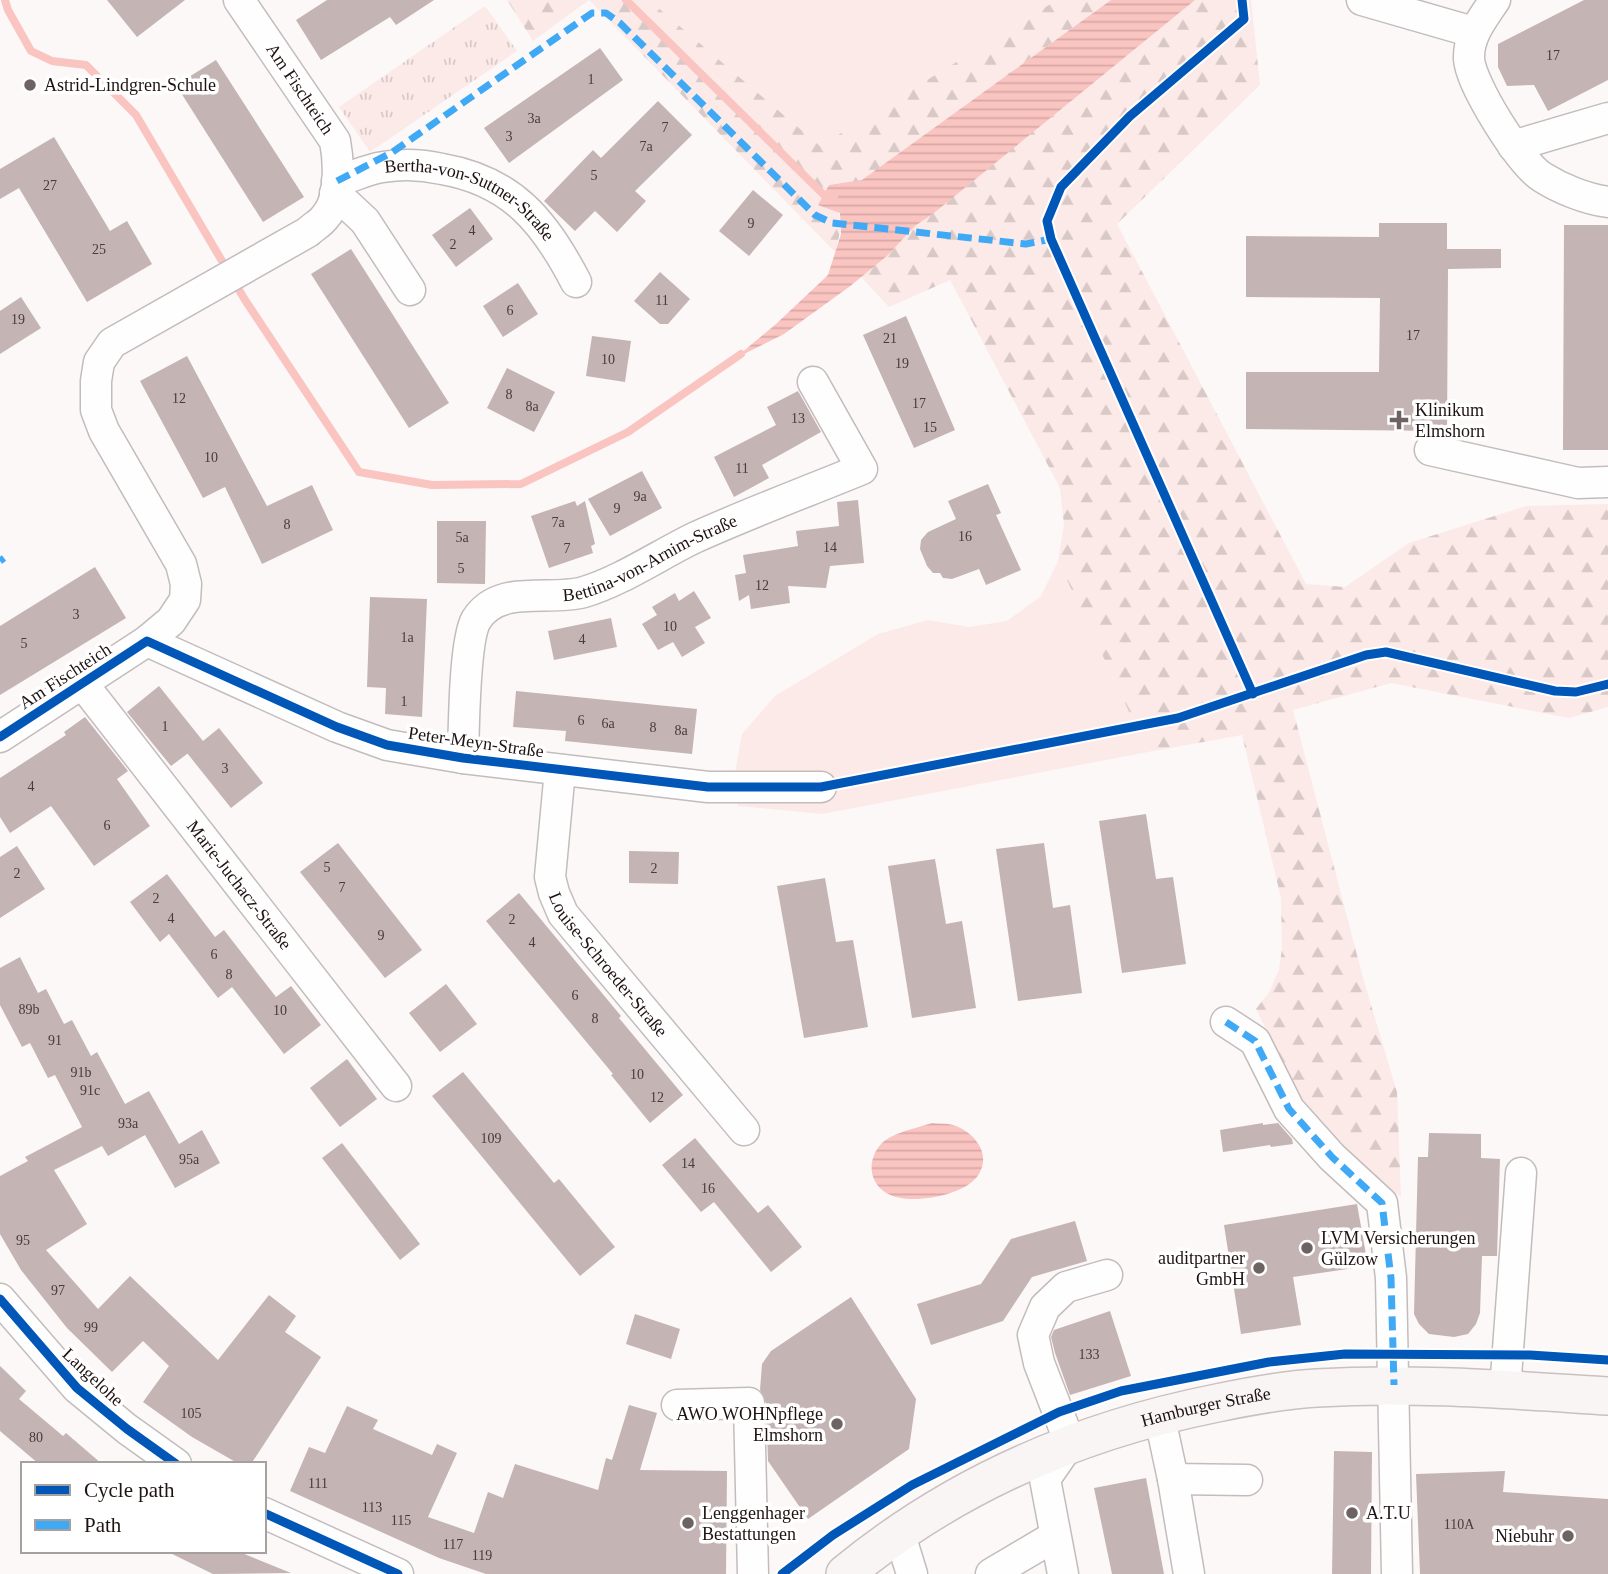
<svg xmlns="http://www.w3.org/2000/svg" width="1608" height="1574" viewBox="0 0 1608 1574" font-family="Georgia,serif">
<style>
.green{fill:#fceae8}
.forest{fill:url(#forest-firs)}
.park{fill:url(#park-tufts)}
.water{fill:url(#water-rules)}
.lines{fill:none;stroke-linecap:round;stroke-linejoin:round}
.stream{stroke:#fac4c1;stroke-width:8}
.building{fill:#c4b4b4}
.minor-casing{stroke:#c4bcbc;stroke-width:33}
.major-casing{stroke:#c9c0bf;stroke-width:40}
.minor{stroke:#fffefe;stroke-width:30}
.major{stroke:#f9f5f5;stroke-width:37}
.quiet{stroke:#3fa9f5;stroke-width:7;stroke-dasharray:14 7;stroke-linecap:butt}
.cycleway-casing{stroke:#fff;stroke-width:13}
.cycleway{stroke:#0057b8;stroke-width:9}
.poi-dot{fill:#6c6362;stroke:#fff;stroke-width:2.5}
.labels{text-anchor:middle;stroke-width:7;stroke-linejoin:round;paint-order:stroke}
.number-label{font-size:14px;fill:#483b3a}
.poi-label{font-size:18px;fill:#1f1312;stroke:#fff;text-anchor:start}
.street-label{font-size:18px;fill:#1f1312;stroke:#fff}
</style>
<defs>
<pattern id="forest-firs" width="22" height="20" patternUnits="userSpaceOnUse" patternTransform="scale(1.75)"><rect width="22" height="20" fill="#fceae8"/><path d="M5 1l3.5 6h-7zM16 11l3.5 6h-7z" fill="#d8c8c6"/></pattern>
<pattern id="park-tufts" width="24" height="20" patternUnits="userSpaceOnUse" patternTransform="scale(1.75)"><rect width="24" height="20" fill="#fceae8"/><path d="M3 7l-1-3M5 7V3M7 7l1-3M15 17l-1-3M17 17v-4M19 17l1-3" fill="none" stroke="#d8c8c6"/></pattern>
<pattern id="water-rules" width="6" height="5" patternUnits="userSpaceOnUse" patternTransform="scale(1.75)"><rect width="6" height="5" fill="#fac4c1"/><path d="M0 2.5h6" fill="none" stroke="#d6a8a5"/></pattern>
</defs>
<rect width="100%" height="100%" fill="#fcf8f8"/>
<g class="green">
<path d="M649,0H1057L820,146Z"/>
<path d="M1058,561L1148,752L822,814L738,806L734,779L742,734L775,696L878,634L928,620L969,627L1007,621L1041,596Z"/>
</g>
<g class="forest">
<path d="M507,0H649L820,146L1057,0H1111L862,181L829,185C840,212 844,224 835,252L589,0L533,41Z"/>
<path d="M1191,0H1251L1260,85L1117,224L1306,584L1345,587L1409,543L1526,506L1608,504V707L1569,718L1391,683L1293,710L1363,978L1397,1092L1401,1197L1345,1151L1302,1103L1256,1009L1270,991L1279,969L1282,949L1281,898L1242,735L1148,752L1058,561L1064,525L1060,488L950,280L889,307L861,277L887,256L915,226L934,213Z"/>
</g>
<path class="park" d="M485,6L517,51L370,152L339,107Z"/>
<g class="water">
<path d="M1111,0H1195L934,213L915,226L887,256L849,287L784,334L734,359L776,324L828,275L841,234L840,213L818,205L829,185L862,180Z"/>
<path d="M932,1123C938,1124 947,1123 953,1125C973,1131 992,1153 979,1174C967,1194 923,1202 901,1198C872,1194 862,1164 882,1143C894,1132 917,1128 932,1123Z"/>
</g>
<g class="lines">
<g class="stream">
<path d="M5,0L8,10L31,51L52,61L86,65L136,115L245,300L359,472L432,485L521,484L628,432L741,354"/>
<path d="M626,0L824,195L834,197"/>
</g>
</g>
<g class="building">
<path d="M107,0H185L137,37Z"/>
<path d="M327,0H434L396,25L390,17L321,60L296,20Z"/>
<path d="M1584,0H1608V80L1548,111L1534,85L1507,86L1498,67V44Z"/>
<path d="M600,48L623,80L509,163L484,128Z"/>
<path d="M216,60L304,197L263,222L176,85Z"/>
<path d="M658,101L692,135L635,191L646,201L617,232L595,211L575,231L544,201L593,150L601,158Z"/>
<path d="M54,137L110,231L127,221L152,264L87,302L19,188L0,199V169Z"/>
<path d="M753,190L783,215L749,256L719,231Z"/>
<path d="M470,208L493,239L456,267L432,235Z"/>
<path d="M1379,223H1447V249H1501V268L1448,269L1447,431L1246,429V372H1379L1380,298L1246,297V236L1379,237Z"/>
<path d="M1564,225H1608V450H1563Z"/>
<path d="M351,249L449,403L409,428L311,274Z"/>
<path d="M660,272L690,299L668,324H660L634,301Z"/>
<path d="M518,283L538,314L503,337L483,306Z"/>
<path d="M21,297L41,328L0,354V311Z"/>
<path d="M906,316L955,430L914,448L863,335Z"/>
<path d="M592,336L631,341L625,382L586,376Z"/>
<path d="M187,356L267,506L312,485L333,530L262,564L225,487L203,498L140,381Z"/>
<path d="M507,368L555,392L534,432L487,408Z"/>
<path d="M798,391L821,432L762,465L769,478L734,497L714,457L776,425L767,407Z"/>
<path d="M642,471L662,508L610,536L588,499Z"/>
<path d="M988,484L1001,513L996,515L1021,570L986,585L979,569L952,579L943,578L940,573H933L927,566L920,549L921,540L928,532L956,519L948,501Z"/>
<path d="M858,500L864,563L830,566L826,588L788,586L790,603L751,609L749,595L739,601L735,575L746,573L743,555L798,546L796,531L839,526L837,502Z"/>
<path d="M575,501L577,506L585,501L595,544L591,546L593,553L549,568L531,516Z"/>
<path d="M437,521H486L485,584L437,583Z"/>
<path d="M95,567L126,618L0,695V626Z"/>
<path d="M694,591L711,618L695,627L705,643L682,657L673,642L658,650L642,624L657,615L652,607L675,593L679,601Z"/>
<path d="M370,597L427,599L422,717L385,714L386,688L367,687Z"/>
<path d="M611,618L617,647L554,660L548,631Z"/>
<path d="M159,686L203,741L219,728L263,783L231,808L187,753L191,751L171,766L127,712Z"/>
<path d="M516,691L697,709L692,754L565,741L566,731L513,727Z"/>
<path d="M85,717L128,771L117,779L150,826L94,866L51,806L10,833L0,817V778L66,735L64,732Z"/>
<path d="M1146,814L1156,879L1173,877L1186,964L1122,973L1099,821Z"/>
<path d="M338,843L422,950L385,978L300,872Z"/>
<path d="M1044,843L1053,908L1070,905L1082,993L1018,1001L996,849Z"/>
<path d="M17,846L45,889L0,918V857Z"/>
<path d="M629,851L679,852L678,884L629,883Z"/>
<path d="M935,859L946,924L962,921L976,1008L912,1018L888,866Z"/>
<path d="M167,874L215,937L224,930L276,997L291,986L321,1025L284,1054L232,987L218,998L169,934L160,942L130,902Z"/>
<path d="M825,878L836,942L853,940L868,1027L804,1038L777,886Z"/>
<path d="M519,893L621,1016L619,1018L683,1095L650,1123L611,1075L613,1074L486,921Z"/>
<path d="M20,957L38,993L46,989L64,1024L72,1020L91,1056L97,1052L125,1104L149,1091L179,1144L202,1130L220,1163L175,1188L145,1135L108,1156L102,1146L54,1170L87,1224L46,1250L98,1309L130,1276L218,1360L269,1295L296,1316L285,1332L321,1357L251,1464H239L192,1437L143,1402L169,1366L143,1341L112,1372L67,1328L21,1270L0,1234V1176L28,1161L25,1157L82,1127L55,1075L48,1078L30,1043L22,1047L0,1005V968Z"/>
<path d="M446,984L477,1024L440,1052L409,1013Z"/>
<path d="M347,1059L377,1099L340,1127L310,1088Z"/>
<path d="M463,1072L554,1183L559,1179L615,1247L580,1276L432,1096Z"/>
<path d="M1263,1123V1125L1278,1123L1292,1139L1293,1144L1271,1147L1270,1145L1223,1152L1220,1130Z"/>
<path d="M1429,1133L1481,1134V1158L1500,1159L1497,1256H1482L1480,1313L1476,1324L1468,1334L1454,1337L1429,1334L1419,1324L1414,1314L1418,1157H1428Z"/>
<path d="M695,1138L758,1213L768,1205L802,1247L771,1272L714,1202L701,1212L662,1165Z"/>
<path d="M342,1143L420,1244L400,1260L322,1158Z"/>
<path d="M1357,1204L1368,1266L1293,1277L1301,1325L1241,1334L1224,1225Z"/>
<path d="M1075,1221L1087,1261L1032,1277L1003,1321L931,1345L917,1304L981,1284L1011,1239Z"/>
<path d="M851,1297L916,1399L909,1449L808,1519L768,1461L766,1403L760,1390L762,1364L771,1351Z"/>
<path d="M1110,1311L1131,1376L1070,1395L1055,1353L1051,1337L1054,1330Z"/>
<path d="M635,1314L680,1329L671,1359L626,1344Z"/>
<path d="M0,1366L26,1391L19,1399L63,1436L66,1433L102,1464H39L0,1431Z"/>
<path d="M629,1405L657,1413L640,1470L727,1471L726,1574H486L439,1558L290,1491L309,1447L325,1453L347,1406L378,1420L373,1429L432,1455L437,1444L457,1453L428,1517L474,1533L488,1492L503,1498L515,1464L598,1490L606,1458L612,1460Z"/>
<path d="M1334,1451L1372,1452L1371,1574H1332Z"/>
<path d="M1505,1471L1503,1492L1608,1499V1574H1420L1416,1474Z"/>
<path d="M1146,1478L1164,1574H1112L1094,1488Z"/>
<path d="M166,1551H237L291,1573L213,1574Z"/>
</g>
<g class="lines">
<g class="minor-casing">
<g id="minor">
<path d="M1362,0L1473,32"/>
<path d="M1495,0C1483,18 1468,36 1469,59C1471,85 1520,163 1542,177C1561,189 1586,199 1608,202"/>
<path d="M1513,146L1608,118"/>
<path id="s1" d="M337,181C352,177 368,169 383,167C402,164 424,165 442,169C512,181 545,222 576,282"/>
<path d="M335,193L365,221L410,290"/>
<path d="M1430,450L1578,483L1608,482"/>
<path d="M147,641L337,727L387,745L463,758L708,787H821"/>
<path id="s2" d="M82,683L396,1086"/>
<path d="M0,737L147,641L171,621L185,600L186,584L181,564L104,431L96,410V381L99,362L112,343L308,232C313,227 321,223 325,217C341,200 339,162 335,141L239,0"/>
<path id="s3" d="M463,758C464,729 464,642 476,620C499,583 549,602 584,592C619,582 661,554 694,538C749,513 806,492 862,469L813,382"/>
<path id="s4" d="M560,770L550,877L554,893L563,914L744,1130"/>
<path d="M1226,1022L1255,1041L1289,1109L1332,1157L1382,1203L1391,1278L1397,1574"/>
<path d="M0,1299L77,1388L127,1429L176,1464"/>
<path d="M1505,1390L1521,1173"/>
<path d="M677,1405L749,1403L753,1574"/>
<path d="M1159,1414L1173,1479L1247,1480"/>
<path d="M1173,1479L1189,1574"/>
<path d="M264,1513L398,1574"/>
<path d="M899,1532L912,1574"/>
<path d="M991,1574L1055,1536"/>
<path d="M1063,1574L1045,1479L1070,1443L1039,1363L1033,1335L1045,1307L1066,1287L1107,1275"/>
</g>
</g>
<g class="major-casing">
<g id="major">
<path id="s5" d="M845,1574C953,1485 1081,1430 1217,1403C1250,1396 1283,1390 1317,1388C1414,1382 1511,1390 1608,1396"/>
</g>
</g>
<use href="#minor" class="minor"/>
<use href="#major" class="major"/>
<g class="quiet">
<path d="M337,181L391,153L592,13H606L620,23L815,215L832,223L1026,244L1051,239"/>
<path d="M0,561L4,558"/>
<path d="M1226,1022L1255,1041L1289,1109L1332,1157L1382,1203L1391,1278L1394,1385"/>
</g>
<g class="cycleway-casing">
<g id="cycleway">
<path d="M1242,0L1244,19L1130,116L1061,187L1047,221L1051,239L1253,694"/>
<path d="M0,737L147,641L337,727L387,745L463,758L708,787H821L1178,718L1366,655L1386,652L1555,691L1576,692L1608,684"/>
<path d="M0,1299L77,1388L127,1429L176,1464"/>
<path d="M264,1513L398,1574"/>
<path d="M782,1574L833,1535L912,1485L1059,1412L1121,1391L1269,1362L1345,1354L1530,1355L1608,1360"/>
</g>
</g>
<use href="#cycleway" class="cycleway"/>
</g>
<g class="poi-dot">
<circle cx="30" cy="85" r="7"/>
<path d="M1395.5 409.5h7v7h7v7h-7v7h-7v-7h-7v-7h7z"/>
<circle cx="1307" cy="1248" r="7"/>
<circle cx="1259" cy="1268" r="7"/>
<circle cx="837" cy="1424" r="7"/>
<circle cx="1352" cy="1513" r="7"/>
<circle cx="688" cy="1523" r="7"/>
<circle cx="1568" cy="1536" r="7"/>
</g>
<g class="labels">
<g class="number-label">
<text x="1553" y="60">17</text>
<text x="591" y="84">1</text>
<text x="534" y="123">3a</text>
<text x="665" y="132">7</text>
<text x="509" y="141">3</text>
<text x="646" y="151">7a</text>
<text x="594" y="180">5</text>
<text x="50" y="190">27</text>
<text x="751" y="228">9</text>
<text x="472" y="235">4</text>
<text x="453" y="249">2</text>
<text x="99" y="254">25</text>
<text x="662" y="305">11</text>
<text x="510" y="315">6</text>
<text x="18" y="324">19</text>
<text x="1413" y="340">17</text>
<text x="890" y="343">21</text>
<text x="608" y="364">10</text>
<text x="902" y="368">19</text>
<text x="509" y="399">8</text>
<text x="179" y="403">12</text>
<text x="919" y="408">17</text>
<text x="532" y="411">8a</text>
<text x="798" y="423">13</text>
<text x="930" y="432">15</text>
<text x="211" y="462">10</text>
<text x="742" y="473">11</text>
<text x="640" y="501">9a</text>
<text x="617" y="513">9</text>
<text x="558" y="527">7a</text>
<text x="287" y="529">8</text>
<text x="965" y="541">16</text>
<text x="462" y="542">5a</text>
<text x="830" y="552">14</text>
<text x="567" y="553">7</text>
<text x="461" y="573">5</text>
<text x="762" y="590">12</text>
<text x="76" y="619">3</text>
<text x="670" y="631">10</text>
<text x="407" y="642">1a</text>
<text x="582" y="644">4</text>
<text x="24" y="648">5</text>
<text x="404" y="706">1</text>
<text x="581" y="725">6</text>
<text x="608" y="728">6a</text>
<text x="165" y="731">1</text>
<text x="653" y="732">8</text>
<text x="681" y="735">8a</text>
<text x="225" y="773">3</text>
<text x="31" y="791">4</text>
<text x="107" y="830">6</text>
<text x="327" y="872">5</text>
<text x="654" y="873">2</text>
<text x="17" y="878">2</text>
<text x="342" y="892">7</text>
<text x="156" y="903">2</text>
<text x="171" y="923">4</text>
<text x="512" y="924">2</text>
<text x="381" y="940">9</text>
<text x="532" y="947">4</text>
<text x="214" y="959">6</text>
<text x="229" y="979">8</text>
<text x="575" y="1000">6</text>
<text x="29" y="1014">89b</text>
<text x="280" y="1015">10</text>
<text x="595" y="1023">8</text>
<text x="55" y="1045">91</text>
<text x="81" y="1077">91b</text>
<text x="637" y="1079">10</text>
<text x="90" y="1095">91c</text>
<text x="657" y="1102">12</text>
<text x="128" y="1128">93a</text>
<text x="491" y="1143">109</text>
<text x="189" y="1164">95a</text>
<text x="688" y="1168">14</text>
<text x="708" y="1193">16</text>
<text x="23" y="1245">95</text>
<text x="58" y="1295">97</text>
<text x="91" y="1332">99</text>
<text x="1089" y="1359">133</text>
<text x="191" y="1418">105</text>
<text x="36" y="1442">80</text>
<text x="318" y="1488">111</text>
<text x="372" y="1512">113</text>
<text x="401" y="1525">115</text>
<text x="1459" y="1529">110A</text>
<text x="453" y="1549">117</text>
<text x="482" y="1560">119</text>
</g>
<g class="poi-label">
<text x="44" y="91">Astrid-Lindgren-Schule</text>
<text x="1415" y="416">Klinikum<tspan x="1415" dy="21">Elmshorn</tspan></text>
<text x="1321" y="1244">LVM Versicherungen<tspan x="1321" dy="21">Gülzow</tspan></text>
<text x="1245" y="1264" text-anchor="end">auditpartner<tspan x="1245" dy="21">GmbH</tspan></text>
<text x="823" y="1420" text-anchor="end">AWO WOHNpflege<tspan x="823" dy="21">Elmshorn</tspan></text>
<text x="702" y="1519">Lenggenhager<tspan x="702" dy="21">Bestattungen</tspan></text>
<text x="1366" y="1519">A.T.U</text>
<text x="1554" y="1542" text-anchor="end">Niebuhr</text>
</g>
<g class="street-label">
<text transform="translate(300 89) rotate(56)" y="6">Am Fischteich</text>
<text dy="6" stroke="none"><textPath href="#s1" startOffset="145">Bertha-von-Suttner-Straße</textPath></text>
<text dy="6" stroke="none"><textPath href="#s3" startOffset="329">Bettina-von-Arnim-Straße</textPath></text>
<text transform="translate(65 676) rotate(-33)" y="6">Am Fischteich</text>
<text transform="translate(476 742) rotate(8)" y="6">Peter-Meyn-Straße</text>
<text dy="6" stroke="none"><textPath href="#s2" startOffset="256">Marie-Juchacz-Straße</textPath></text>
<text dy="6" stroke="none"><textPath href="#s4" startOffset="214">Louise-Schroeder-Straße</textPath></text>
<text transform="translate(93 1377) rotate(43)" y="6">Langelohe</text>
<text dy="6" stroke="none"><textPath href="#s5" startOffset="402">Hamburger Straße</textPath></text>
</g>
</g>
<rect x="21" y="1462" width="245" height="91" fill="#ffffff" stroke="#a5a1a0" stroke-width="2"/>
<rect x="35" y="1485" width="35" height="10" fill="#0057b8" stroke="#a5a1a0" stroke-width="2"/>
<text x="84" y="1497" font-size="21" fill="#1f1312">Cycle path</text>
<rect x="35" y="1520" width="35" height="10" fill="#3fa9f5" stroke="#a5a1a0" stroke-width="2"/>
<text x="84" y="1532" font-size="21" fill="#1f1312">Path</text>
</svg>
